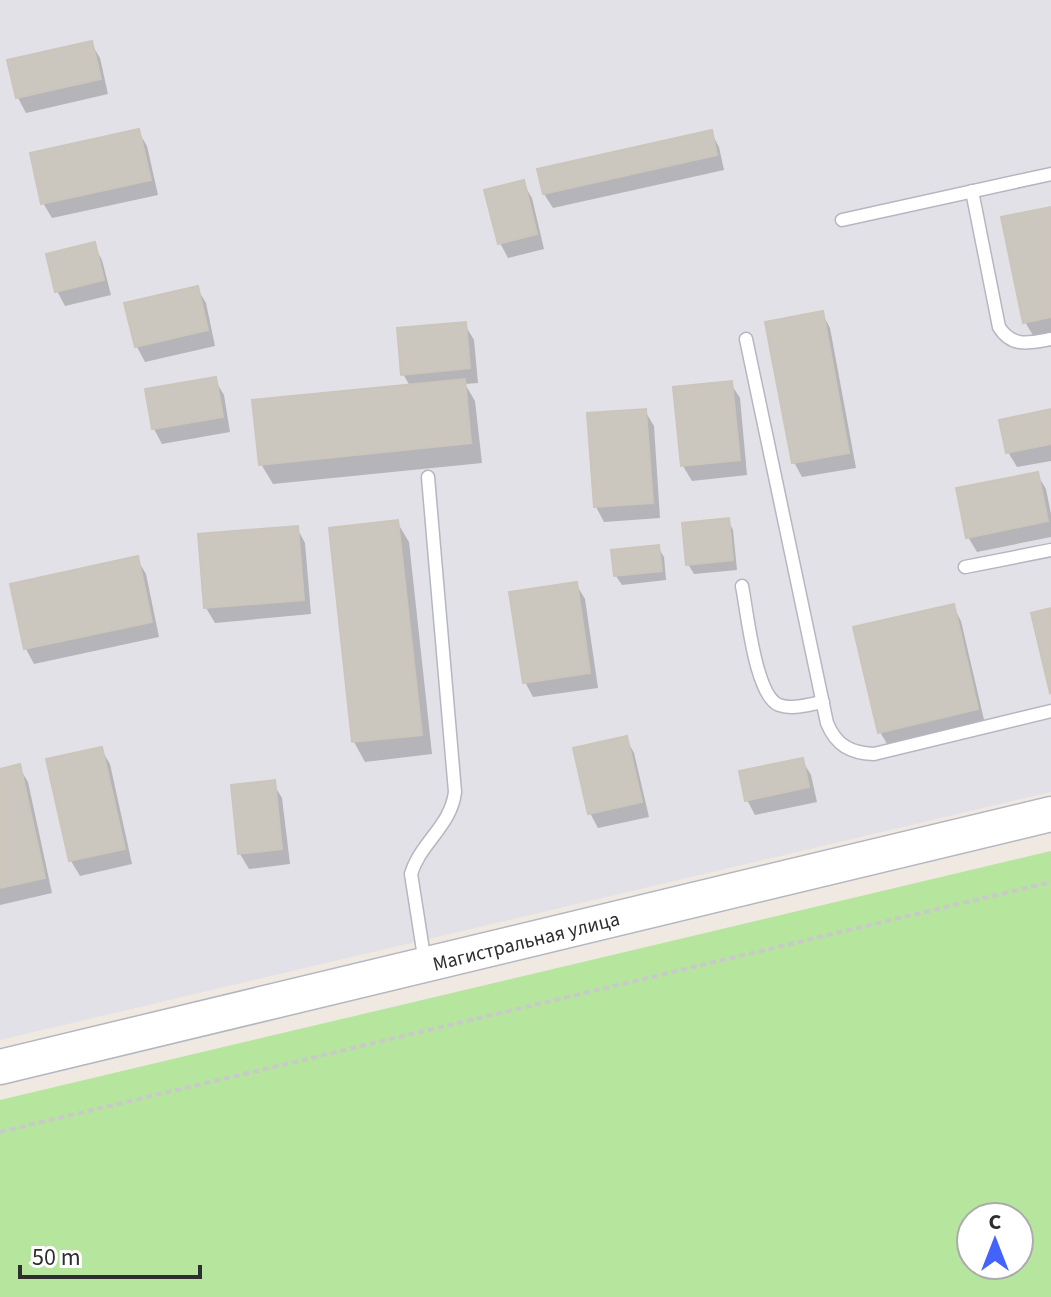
<svg xmlns="http://www.w3.org/2000/svg" width="1051" height="1297" viewBox="0 0 1051 1297" font-family="'Source Sans 3',sans-serif">
<style>
.industrial{fill:#e3e1e8}
.green{fill:#b6e59e;fill-rule:evenodd}
.shadow{fill:#0003}
.building{fill:#cbc7bf;stroke:#cbc5ba;stroke-width:2}
.lines{fill:none;stroke-linecap:round;stroke-linejoin:round}
.service-casing{stroke:#b4b7c1;stroke-width:15}
.secondary-casing{stroke:#b4b7c1;stroke-width:37}
.path{stroke:#c9c9c9;stroke-width:4;stroke-dasharray:6 4;stroke-linecap:butt}
.service{stroke:#fff;stroke-width:12}
.secondary{stroke:#fff;stroke-width:34}
.labels{text-anchor:middle;stroke-width:6;stroke-linejoin:round;paint-order:stroke}
.street-label{font-size:20px;fill:#2e2e2e;stroke:#fff}
</style>
<rect width="100%" height="100%" fill="#efe9e1"/>
<path class="industrial" d="M0,0H1051V792L0,1040Z"/>
<path class="green" d="M1051,851V1297H0V1100ZM1019,1217V1265H971V1217Z"/>
<g class="shadow">
<path d="M91,43L100,58L108,94L26,113L18,98L10,62Z"/>
<path d="M138,131L147,146L158,195L52,218L43,203Z"/>
<path d="M711,132L719,147L724,170L553,208L544,194Z"/>
<path d="M523,183L532,198L544,249L508,258L500,243Z"/>
<path d="M1051,209V339L1037,342L1025,322Z"/>
<path d="M94,245L102,260L111,295L65,306L57,291Z"/>
<path d="M197,288L206,303L215,346L145,362L137,347Z"/>
<path d="M822,313L830,328L856,468L802,477L794,462Z"/>
<path d="M465,325L474,340L478,383L465,384L475,401L482,463L273,484L261,464L410,386L403,374Z"/>
<path d="M215,380L224,395L230,432L162,444L154,429L147,391Z"/>
<path d="M731,384L740,398L747,475L692,481L683,466Z"/>
<path d="M645,411L654,426L660,518L604,522L596,507Z"/>
<path d="M1051,411V461L1017,467L1008,452Z"/>
<path d="M1037,474L1046,489L1051,514V537L977,552L968,537Z"/>
<path d="M728,520L733,530L737,570L694,574L688,564Z"/>
<path d="M397,522L409,542L432,754L365,762L354,742Z"/>
<path d="M297,528L305,543L311,614L215,623L206,608Z"/>
<path d="M658,547L664,557L666,580L622,585L616,576Z"/>
<path d="M137,559L146,574L159,637L34,664L26,649L12,586Z"/>
<path d="M576,584L585,599L598,688L533,697L525,682Z"/>
<path d="M953,606L961,621L985,724L889,747L880,732Z"/>
<path d="M626,738L634,753L649,817L598,828L590,813Z"/>
<path d="M101,749L110,764L132,864L80,876L71,861L48,761Z"/>
<path d="M802,760L811,775L817,802L755,815L747,800Z"/>
<path d="M19,767L28,782L52,893L0,905V771Z"/>
<path d="M273,783L282,798L290,864L249,869L240,854Z"/>
</g>
<g class="building">
<path d="M92,41L101,79L16,98L7,60Z"/>
<path d="M139,129L151,180L41,204L30,153Z"/>
<path d="M712,130L717,155L543,194L537,169Z"/>
<path d="M524,180L537,234L498,244L484,190Z"/>
<path d="M1051,207V317L1023,323L1001,217Z"/>
<path d="M95,242L104,280L55,292L46,254Z"/>
<path d="M198,286L208,330L135,347L124,303Z"/>
<path d="M823,311L849,453L792,463L765,322Z"/>
<path d="M466,322L470,368L401,375L397,328Z"/>
<path d="M216,377L223,417L152,429L145,389Z"/>
<path d="M465,379L471,443L259,465L252,400Z"/>
<path d="M732,381L740,460L681,466L673,387Z"/>
<path d="M646,409L653,503L594,507L587,413Z"/>
<path d="M1051,409V444L1006,453L999,420Z"/>
<path d="M1038,472L1048,521L966,538L956,488Z"/>
<path d="M729,518L733,560L686,565L682,523Z"/>
<path d="M398,520L422,735L352,742L329,528Z"/>
<path d="M298,526L304,600L204,608L198,534Z"/>
<path d="M659,545L662,571L614,576L611,550Z"/>
<path d="M138,556L152,622L24,649L10,584Z"/>
<path d="M577,582L590,673L523,683L509,592Z"/>
<path d="M954,604L978,709L878,733L853,627Z"/>
<path d="M1051,608V692L1050,693L1031,613Z"/>
<path d="M627,736L642,802L588,814L573,748Z"/>
<path d="M102,747L125,849L69,861L46,759Z"/>
<path d="M803,758L809,787L745,801L739,771Z"/>
<path d="M20,764L45,878L0,888V769Z"/>
<path d="M275,780L282,849L238,854L231,785Z"/>
</g>
<g class="lines">
<g class="service-casing">
<g id="service">
<path d="M972,191L999,327C1012,348 1029,343 1051,339"/>
<path d="M842,220L1051,174"/>
<path d="M746,339L827,723C836,745 850,753 874,754L1051,711"/>
<path d="M965,567L1051,550"/>
<path d="M742,586C747,610 755,696 779,705C792,710 810,704 823,702"/>
<path d="M425,963L411,874C420,843 451,826 455,792L428,477"/>
</g>
</g>
<g class="secondary-casing">
<path id="secondary" d="M0,1067L1051,814"/>
</g>
<path class="path" d="M0,1132L1051,882"/>
<use href="#service" class="service"/>
<use href="#secondary" class="secondary"/>
</g>
<g class="labels">
<g class="street-label">
<text transform="translate(526 941) rotate(-14)" y="7">Магистральная улица</text>
</g>
</g>
<g transform="translate(995 1241)"><circle r="38" fill="#ffffff" stroke="#ababab" stroke-width="2"/>
<path d="M0-6L14 30L0 20L-14 30Z" fill="#4264fb"/>
<text y="-12" font-size="22" font-weight="bold" text-anchor="middle" fill="#2e2e2e">С</text>
</g>
<path d="M20 1265v12h180v-12" fill="none" stroke="#2e2e2e" stroke-width="4"/>
<text x="32" y="1265" font-size="24" fill="#2e2e2e" stroke="#ffffff" stroke-width="6" paint-order="stroke">50 m</text>
</svg>
